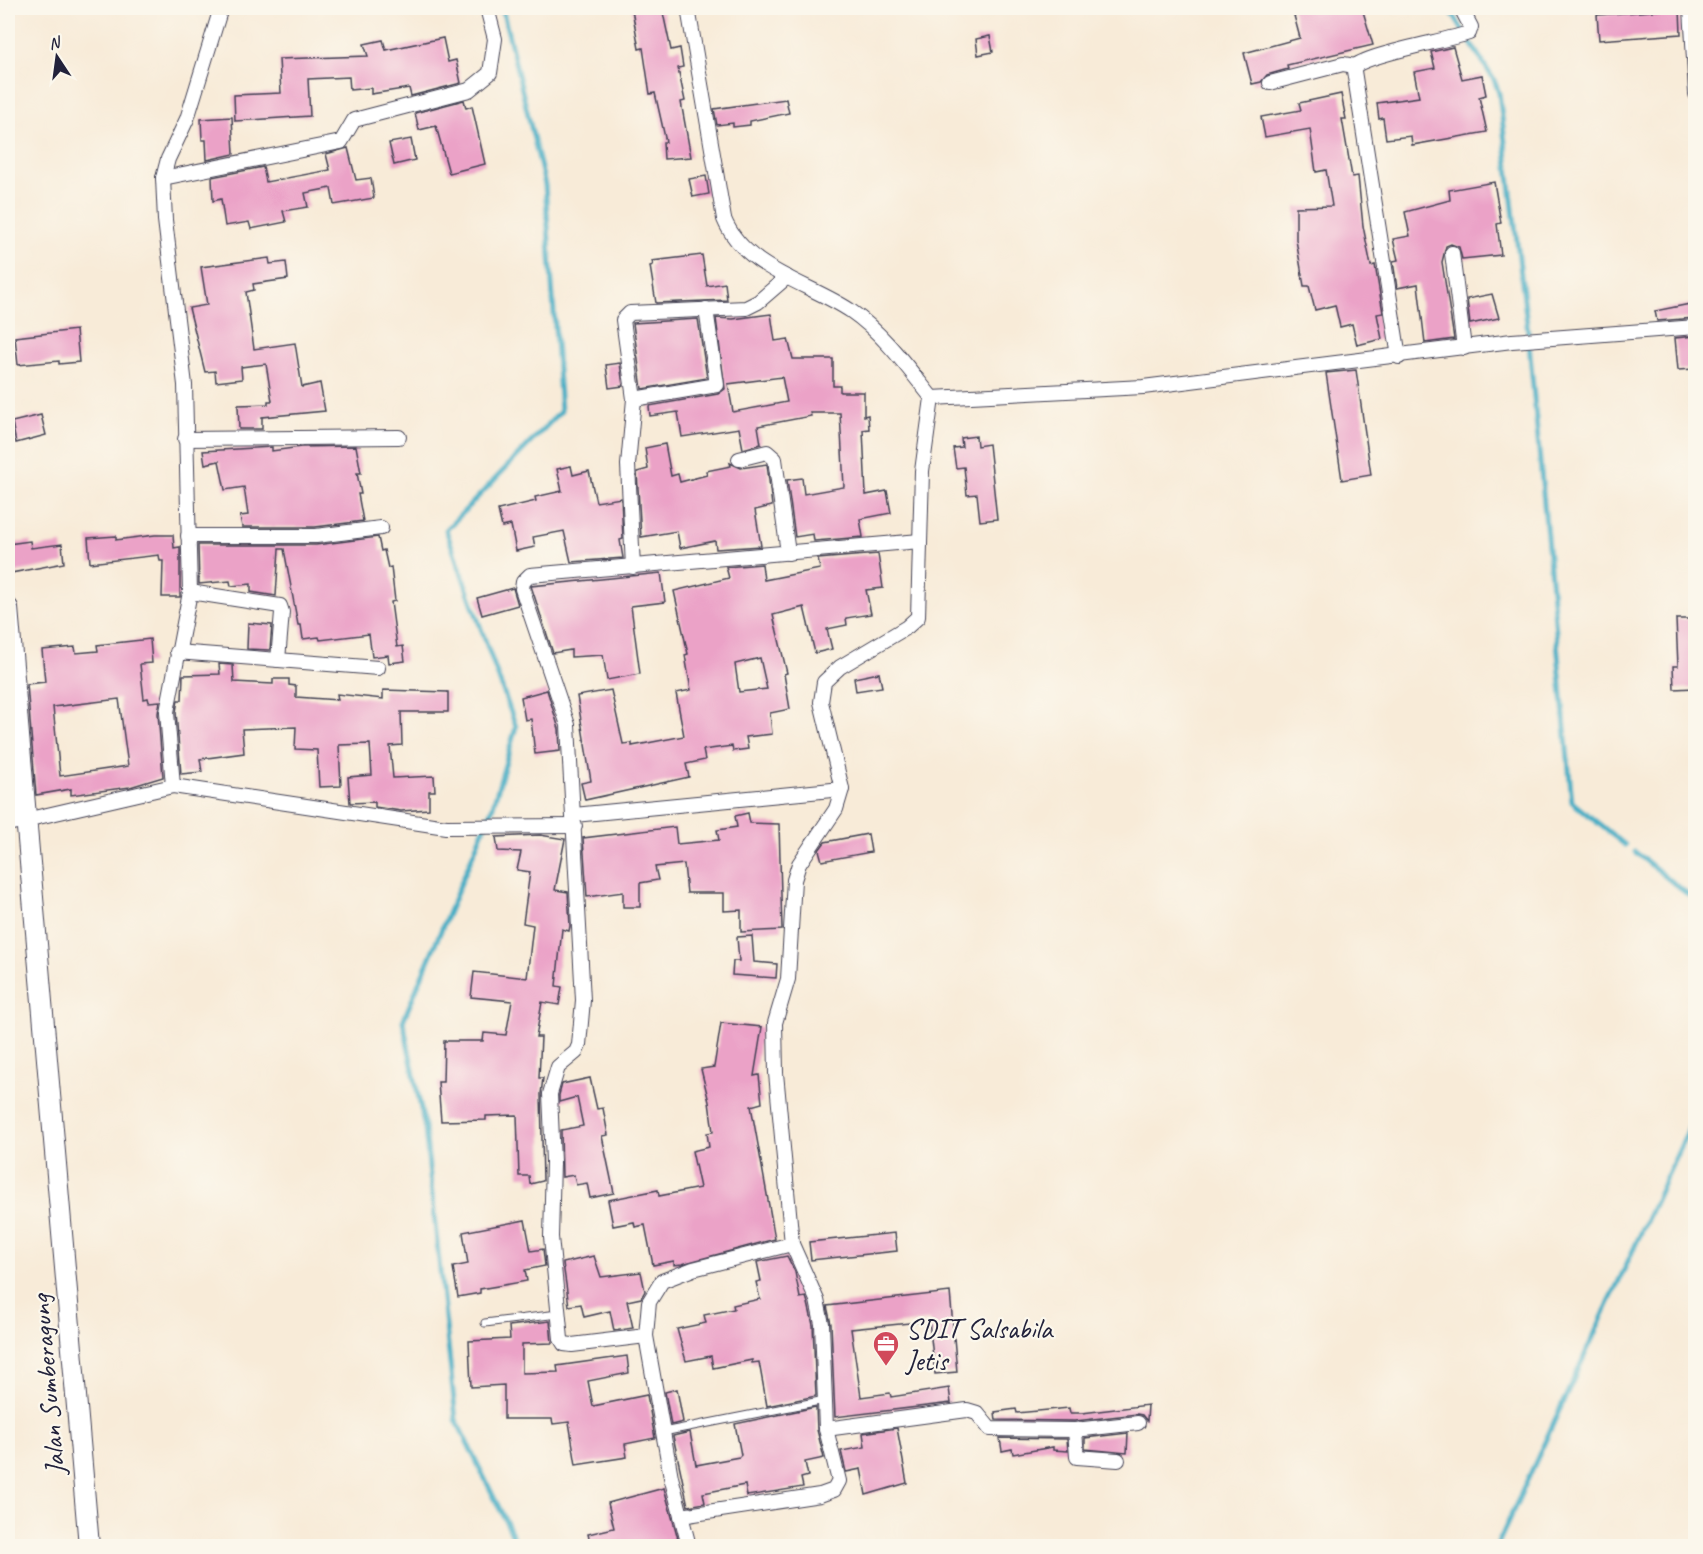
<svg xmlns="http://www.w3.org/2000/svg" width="1703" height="1554" viewBox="0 0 1703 1554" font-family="Caveat,sans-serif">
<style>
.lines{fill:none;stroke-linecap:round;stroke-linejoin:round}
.stream{stroke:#46aec5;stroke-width:5}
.building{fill:#eba2c7;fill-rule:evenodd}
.lane-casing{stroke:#424053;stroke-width:9}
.street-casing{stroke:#424053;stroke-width:16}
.secondary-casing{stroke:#424053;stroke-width:22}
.lane{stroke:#fff;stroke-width:7}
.street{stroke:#fff;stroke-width:14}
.secondary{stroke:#fff;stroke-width:20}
.labels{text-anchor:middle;stroke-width:4.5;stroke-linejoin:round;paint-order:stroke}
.poi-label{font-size:28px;fill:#22223b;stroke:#fbf7ec;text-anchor:start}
.street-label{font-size:28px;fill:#22223b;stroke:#fbf7ec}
</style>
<rect width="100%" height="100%" fill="#fbf7ec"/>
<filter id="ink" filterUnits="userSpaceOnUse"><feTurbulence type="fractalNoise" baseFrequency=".0167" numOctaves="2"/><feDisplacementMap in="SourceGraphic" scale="12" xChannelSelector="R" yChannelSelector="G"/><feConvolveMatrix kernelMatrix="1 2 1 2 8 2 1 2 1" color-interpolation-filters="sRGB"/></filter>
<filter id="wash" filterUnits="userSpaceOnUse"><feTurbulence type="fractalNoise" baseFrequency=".008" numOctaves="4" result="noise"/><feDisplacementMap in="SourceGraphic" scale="24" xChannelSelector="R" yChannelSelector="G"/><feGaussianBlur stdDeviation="1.35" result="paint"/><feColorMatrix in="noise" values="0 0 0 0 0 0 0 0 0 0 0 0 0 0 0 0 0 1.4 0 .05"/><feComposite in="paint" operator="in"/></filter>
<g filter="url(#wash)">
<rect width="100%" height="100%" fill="#f8ebd8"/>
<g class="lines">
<g class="stream">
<path d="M502,8L545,185L561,411L446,530L516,727L492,809L403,1021L425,1129L456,1420L518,1546"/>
<path d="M1449,8L1463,31"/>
<path d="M1467,37L1494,80L1499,93L1528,332"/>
<path d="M1529,344L1572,802L1625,845"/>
<path d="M1635,852L1696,901"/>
<path d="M1497,1546L1696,1113"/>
</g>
</g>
<g id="blocks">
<g class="building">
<path d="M641,8H662L671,50L680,48L683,67L678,68L685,101L681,102L691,157L664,159L663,142H666L655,93L650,94L643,48L639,49L632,10Z"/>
<path d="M1292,8H1362L1373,45L1287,65L1288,69L1267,75L1261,82L1252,84L1244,53L1300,38Z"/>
<path d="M1680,9L1681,34L1599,40L1597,15Z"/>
<path d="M990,36L993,52L978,55L976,39Z"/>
<path d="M443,38L448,62L456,60L461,83L411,96L409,88L371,94V88L350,90L349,77L308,79L310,116L235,121L234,95L281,93L279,59L368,56L364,44L383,40L386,50Z"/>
<path d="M1453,47L1462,79L1482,75L1486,95L1479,97L1487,132L1412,145L1411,136L1386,139L1383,118L1379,119L1377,103L1419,97L1414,72L1435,68L1431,52Z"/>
<path d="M1341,94L1346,119H1342L1352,177L1358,176L1363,226L1371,266L1375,265L1383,313L1377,314L1382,339L1357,345L1352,324L1340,327L1335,305L1315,310L1309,286H1304L1296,240V207L1332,206L1326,170L1316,172L1310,129L1265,137L1261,117L1301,110L1299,103Z"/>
<path d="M786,99L789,113L750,121V125L733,127V123L717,125L714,109Z"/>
<path d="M464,100L466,108L472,106L485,164L449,173L436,126L419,130L415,113Z"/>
<path d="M232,117L234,154L207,160L206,140H202L201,119Z"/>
<path d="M411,139L415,160L394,165L389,143Z"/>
<path d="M348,148L356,180L371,178L374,198L334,205L331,188L305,193L308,207L283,211L286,222L251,229L249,222L225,226L221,199L213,201L212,177L263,167L266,182L330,170L326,154Z"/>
<path d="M706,176L709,194L693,197L689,179Z"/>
<path d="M1494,182L1501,223L1497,224L1501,255L1462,259L1459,247L1451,244L1446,246L1442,262L1454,339L1425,343L1418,284L1397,288L1393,261L1398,260L1393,239L1410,236L1405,212L1450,200L1449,190Z"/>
<path d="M702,255L707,286L725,283L727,300L656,303L650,266L653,265L652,261Z"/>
<path d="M269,258L270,264L286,262L288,279L253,284L254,290L246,292L254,349L295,343L302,387L320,383L325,411L262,417V429H239L238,405L268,404V401H272L266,364L241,367L242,379L216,382L215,371L205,372L189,308L207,305L201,267Z"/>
<path d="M1492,294L1499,318L1470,324L1467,299Z"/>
<path d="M1695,303V318L1657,321L1655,311Z"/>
<path d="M771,314L775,341L788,339L793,359H833V386H840V392H864V416L868,415L869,429L863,430L866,495L887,491L891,513L860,519L863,537L814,541L813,534L795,537L787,480L802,478L804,494L844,487L840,413H810L811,416L758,426L761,444L743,449L739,428L682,437L678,412L650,416L649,406L718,394L725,389L716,318L733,319ZM782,377L787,402L733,412L728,384Z"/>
<path d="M698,319L707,378L642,389L633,323Z"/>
<path d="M76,330L79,362L59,364V361L18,365L15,337Z"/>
<path d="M1695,336V369L1678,370L1675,338Z"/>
<path d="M620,363L623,386L609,388L606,365Z"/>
<path d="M1356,370L1371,475L1342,480L1326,373Z"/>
<path d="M41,415L46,435L16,443L12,422Z"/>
<path d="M976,436L977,446L989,444L997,519L980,521L977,494L967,495L964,467L956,468L953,448L962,447L961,438Z"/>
<path d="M665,444L671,476L678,474L680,482L707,475L706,471L731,466L730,463L741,468L767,464L772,506L755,510L761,546L716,549L715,541L680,548L677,531L641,537L637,472L648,469L645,448Z"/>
<path d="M356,446L361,473H357L361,494H358L363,521L315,527H242L240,516L248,515L244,487L225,490L219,461L205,464L203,451L272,447V451L301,447Z"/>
<path d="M571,466L573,475L589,471L596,502L621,498L623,539L620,540L623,558L571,562L564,531L533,537L535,547L516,551L511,525L502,527L498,510L536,501L535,497L562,491L557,469Z"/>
<path d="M155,535H173L174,548L180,547V597H162L163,561H160L159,555L90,563L88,538L116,536V540Z"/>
<path d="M378,537L381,551L384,550L388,568L391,567L395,601L391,602L397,647L403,646L405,661L389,663L388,655L372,657L369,634L320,640L319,637L303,639L301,625H298L284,549H279L276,596L251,592V584L231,586L230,581L199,584L198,545H316Z"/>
<path d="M30,541L31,548L62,544L64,563L11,573L8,544Z"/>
<path d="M878,554L883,588L866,590L871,614L846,618L847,625L827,629L832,649L815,653L804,607L773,615L787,673L784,674L790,709L770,713L772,734L746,737L748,749L733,751L732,746L703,750L705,760L686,764L689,777L585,800L581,783L591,781L577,696L611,690L623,744L632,743V746L684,736L676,693L691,690L685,655L688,654L674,591L729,578L726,567L762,564L764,580L820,569L818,559ZM760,658L767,689L739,692L735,664Z"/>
<path d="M661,573L665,602L631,606L640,674L607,680L603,655L571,657V650L553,653L531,586Z"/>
<path d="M513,588L518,605L482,615L477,598Z"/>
<path d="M1676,619H1695V688L1674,689L1673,666H1678Z"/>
<path d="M248,623L272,625L270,650L247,649Z"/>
<path d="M150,639L152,663L140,664L144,699L148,698L149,702L160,701L158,713L163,777L130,787L71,795V789L36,795L27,684L45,682L42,650L75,647L76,653L98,651L97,645ZM119,699L128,766L60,776L53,707Z"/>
<path d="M219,664L233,665L234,682L273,684V679H289V685L296,686V697L338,700L337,694L383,699V690L448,692V712H401L402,745L390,746L393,778L434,776L435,791H429V809L401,811L375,807V802L350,803L348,777L372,775L370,744L339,745L341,786L319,787L317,750L295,749L296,727L242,729L244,753L200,759L202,772L181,774L176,712L178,700H182L183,675L220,674Z"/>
<path d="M879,673L882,687L856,691L854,678Z"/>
<path d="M547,690L559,729L560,751L535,754L531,719L525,720L521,697Z"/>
<path d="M748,813L750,823L779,824L782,930L741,932V910L724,911V893H687L684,864L655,867L658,880L640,883V907H623V892L587,897L583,838L675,827L677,844L719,840L717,830L737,827L735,816Z"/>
<path d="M868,834L871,852L822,861L819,850L825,842Z"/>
<path d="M540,835L565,839L555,890L568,892L570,926L569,931L562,929L556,986L562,987L559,1005L542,1002L536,1037H541L539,1078H543L541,1094L543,1181L530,1184L529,1176H519L517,1115L486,1116V1120L441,1121L438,1082H443L444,1041H483L484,1033L506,1035L512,1001L471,997L474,972L527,978L533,925L523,923L530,872L517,870L521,852L498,851L496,837Z"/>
<path d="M752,936L754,962L777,964L776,978L732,975L733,961H739L737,937Z"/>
<path d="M721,1023L762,1027L754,1076L759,1075L762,1103L751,1106L775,1239L682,1264L674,1265V1261L653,1265L645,1225L635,1227L634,1222L613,1226L608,1200L658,1190L659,1196L700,1188L692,1151L709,1147L707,1133L713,1132L709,1102L701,1069L714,1067Z"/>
<path d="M590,1078L597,1109L603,1108L608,1135L602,1136L614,1193L590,1198L587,1183L576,1185L574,1175L562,1177L561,1130L583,1126L577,1097L559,1102V1095L562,1084Z"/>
<path d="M525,1220L531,1251L543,1249L545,1266L525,1270L527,1281L480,1289V1293L458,1297L453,1267L468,1264L463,1232Z"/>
<path d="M895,1233L897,1251L811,1260L809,1242Z"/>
<path d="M594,1256L601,1277L641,1272L645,1291L641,1298L627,1301L633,1328L614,1331L610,1311L584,1317L581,1304L569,1306L563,1263Z"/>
<path d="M787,1256L795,1272L800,1298L806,1297L808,1303L813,1325L816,1396L767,1406L759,1362L752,1363V1360L713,1368L711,1356L686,1361L677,1329L706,1323L704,1315L734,1309L733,1305L760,1299L756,1282L761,1281L757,1262Z"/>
<path d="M950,1292L957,1372L935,1374L929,1321L851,1329L861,1397L890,1393L891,1397L949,1388L951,1403L835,1417L831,1324L827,1306Z"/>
<path d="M550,1321L552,1343L522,1344V1373L558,1372L557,1366L627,1356L629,1373L588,1381L593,1406L647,1395L655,1438L625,1444L627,1457L576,1465L569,1422L553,1424L552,1419H504V1385L471,1387L469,1341L510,1339L509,1326Z"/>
<path d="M677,1389L683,1422L671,1425L665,1392Z"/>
<path d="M1148,1405L1147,1421L1142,1415L1137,1414L1075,1421L996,1420L995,1412L1016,1409L1017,1413L1069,1408L1070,1413H1082Z"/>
<path d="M816,1407L817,1430L824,1458L805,1462L808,1476L801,1478L803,1487L747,1496L745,1485L703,1493L705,1503L688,1506L673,1436L690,1432L696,1465L739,1457L741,1455L735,1424Z"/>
<path d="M897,1428L907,1483L866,1495L861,1469L846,1472L841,1451L865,1447L863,1433Z"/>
<path d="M1128,1433L1127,1453L1085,1449V1438Z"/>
<path d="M1000,1438L1067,1439L1068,1451L1053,1450V1447L1013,1454L1012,1449L1002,1451Z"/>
<path d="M664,1488L680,1546H591L588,1534L614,1528L608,1503Z"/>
</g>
</g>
</g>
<g filter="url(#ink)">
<use href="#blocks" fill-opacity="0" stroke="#424053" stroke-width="1.5"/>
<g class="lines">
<g class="lane-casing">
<g id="lane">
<path d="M485,1323L558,1314"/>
<path d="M663,1432L825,1400"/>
</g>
</g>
<g class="street-casing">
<g id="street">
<path d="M1691,8L1696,94"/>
<path d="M1270,83L1343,64L1355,66"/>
<path d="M163,178L341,142L354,120L469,90L490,73L495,39L487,8"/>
<path d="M1452,253L1464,348"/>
<path d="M1399,357L1354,71L1355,66C1370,54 1444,41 1469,33L1471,27L1461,8"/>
<path d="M932,398L1143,387L1512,341L1696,327"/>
<path d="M634,399L717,385L706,309"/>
<path d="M185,439L399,437"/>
<path d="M739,459L767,452L775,459L788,553"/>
<path d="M188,536H316L381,528"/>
<path d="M633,567L628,465L634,399L623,320L630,313L746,308L758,302L787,277"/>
<path d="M190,592L280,606L282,612L278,660"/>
<path d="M177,652L378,668"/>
<path d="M173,786L446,827L575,826"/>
<path d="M574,815L842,789"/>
<path d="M8,824L173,786L167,712L190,592L185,385L165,220L163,178L168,159L187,119L221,8"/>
<path d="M646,1336L572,1345L564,1344L561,1339L551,1237L553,1162L550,1094L558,1067L576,1052L579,1045L583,1000L568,725L522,589L523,582L530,575L920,541"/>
<path d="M826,1429L967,1410L977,1413L990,1429L1075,1430L1138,1423"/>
<path d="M1075,1430L1077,1457L1118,1460"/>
<path d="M681,1516L820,1495L834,1490L839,1481L826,1429L822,1324L817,1300L792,1244L776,1073L775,1023L788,979L794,880L799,864L836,809L842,789L821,702L824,682L840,667L907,627L918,617L922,471L932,398C908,368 883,333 851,311C810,283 745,270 724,219L688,8"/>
<path d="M689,1546L671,1477L646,1336L649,1302L662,1281L693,1269L792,1244"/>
</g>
</g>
<g class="secondary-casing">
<path id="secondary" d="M8,608L89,1546"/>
</g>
<use href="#lane" class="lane"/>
<use href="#street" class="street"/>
<use href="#secondary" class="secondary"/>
</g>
</g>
<defs>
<g id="office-pin" transform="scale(1.35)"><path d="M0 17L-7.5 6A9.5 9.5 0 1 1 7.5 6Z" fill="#d1495b" stroke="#fbf7ec"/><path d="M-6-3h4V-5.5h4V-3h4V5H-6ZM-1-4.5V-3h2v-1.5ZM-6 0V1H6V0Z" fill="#fff"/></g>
</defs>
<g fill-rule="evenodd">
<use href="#office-pin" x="886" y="1344"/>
</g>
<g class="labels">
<g class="poi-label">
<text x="906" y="1338">SDIT Salsabila<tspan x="906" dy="32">Jetis</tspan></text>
</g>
<g class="street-label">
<text transform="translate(47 1385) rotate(-95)" y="10">Jalan Sumberagung</text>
</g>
</g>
<rect width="1703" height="1554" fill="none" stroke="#fbf7ec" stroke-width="30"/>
<g transform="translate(57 57) rotate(347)" stroke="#fbf7ec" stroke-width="4.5" paint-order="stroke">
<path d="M0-4.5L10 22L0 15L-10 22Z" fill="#22223b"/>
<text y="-9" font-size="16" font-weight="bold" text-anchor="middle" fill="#22223b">N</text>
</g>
</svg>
